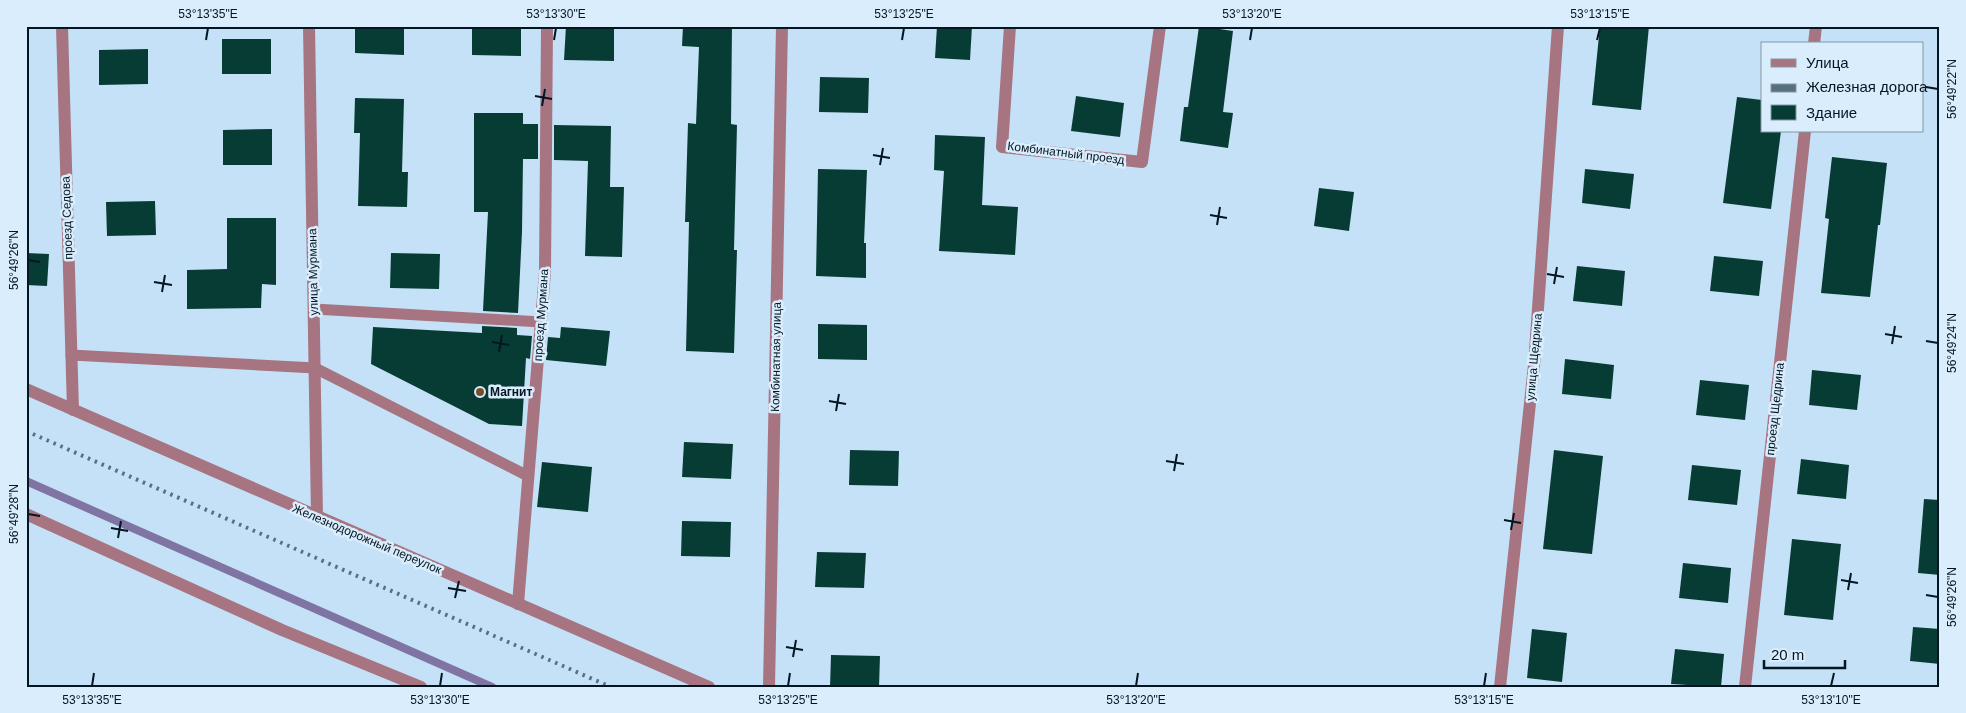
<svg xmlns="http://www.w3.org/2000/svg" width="1966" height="713" viewBox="0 0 1966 713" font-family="Arial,sans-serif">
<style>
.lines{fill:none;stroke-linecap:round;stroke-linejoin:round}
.stream{stroke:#8074a2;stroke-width:8}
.building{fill:#073c35}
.service{stroke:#a77481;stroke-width:11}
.minor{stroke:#a77481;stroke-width:12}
.tertiary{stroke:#a77481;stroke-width:12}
.rail{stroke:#586f7f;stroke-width:4;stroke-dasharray:2.5 5;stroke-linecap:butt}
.ticks{fill:none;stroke:#041622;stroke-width:2}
.poi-dot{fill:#754f2c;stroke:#daedfc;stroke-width:2}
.labels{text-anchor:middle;stroke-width:5;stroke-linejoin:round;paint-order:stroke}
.street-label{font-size:12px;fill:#041622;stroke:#daedfc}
.poi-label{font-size:12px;font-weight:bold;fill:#041622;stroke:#daedfc;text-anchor:start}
.neatline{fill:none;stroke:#041622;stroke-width:2}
.ticks-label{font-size:12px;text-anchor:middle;fill:#041622}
</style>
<rect width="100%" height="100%" fill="#c5e1f7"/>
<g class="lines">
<path class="stream" d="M26,481L492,687"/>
</g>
<g class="building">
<path d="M355,26H404V55L355,53Z"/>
<path d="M472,26H521V56L472,55Z"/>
<path d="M566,26H614V61L564,60Z"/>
<path d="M683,26H732L731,124L737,125L734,250H737L734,353L686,351L689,222H685L688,123L696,124L699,47L682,46Z"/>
<path d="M937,26H972L970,60L935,58Z"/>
<path d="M1199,26L1233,31L1223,112L1233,113L1228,148L1180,141L1184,107H1188Z"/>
<path d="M1600,26H1649L1641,110L1592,105Z"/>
<rect x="222" y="39" width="49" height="35"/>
<path d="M148,49V84L99,85V50Z"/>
<path d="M820,77L869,78L868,113L819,112Z"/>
<path d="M1076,96L1124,103L1120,137L1071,131Z"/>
<path d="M1737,97L1762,100V131H1781L1771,209L1723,203Z"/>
<path d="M355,98L404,99L402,172H408L407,207L358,206L360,133H354Z"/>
<path d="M474,113H523V124H538V159H523L522,232L518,313L483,311L488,212H474Z"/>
<path d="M554,125L611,126L610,187H624L622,257L585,256L588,161L554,160Z"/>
<path d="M272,129V165H223V130Z"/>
<path d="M935,135L985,137L982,205L1018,207L1015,255L939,251L944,171L934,170Z"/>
<path d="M1832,157L1887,163L1880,225H1878L1870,297L1821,293L1829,219L1825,218Z"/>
<path d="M818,169L867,170L864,243H866V278L816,276Z"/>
<path d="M1585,169L1634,174L1630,209L1582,203Z"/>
<path d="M1319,188L1354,192L1349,231L1314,226Z"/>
<path d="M155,201L156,235L107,236L106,202Z"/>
<path d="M227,218H276V285L262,284L261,308L187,309V270L227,269Z"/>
<path d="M26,253L49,254L47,286L26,285Z"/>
<path d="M391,253L440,254L439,289L390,288Z"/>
<path d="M1714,256L1763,261L1759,296L1710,291Z"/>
<path d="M1577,266L1625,271L1622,306L1573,301Z"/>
<path d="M818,324L867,325V360L818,359Z"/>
<path d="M482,326L517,328V335L532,336L530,359L526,358L522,426L489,424L371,364L373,327L482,333Z"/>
<path d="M561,327L610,331L606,366L546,360L548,337L560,338Z"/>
<path d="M1565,359L1614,365L1611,399L1562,394Z"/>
<path d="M1812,370L1861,375L1857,410L1809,405Z"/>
<path d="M1700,380L1749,385L1745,420L1696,415Z"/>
<path d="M684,442L733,444L731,479L682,477Z"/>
<path d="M850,450L899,451L898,486L849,485Z"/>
<path d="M1554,450L1603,456L1592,554L1543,549Z"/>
<path d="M1801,459L1849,465L1846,499L1797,494Z"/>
<path d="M542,462L592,467L588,512L537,507Z"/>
<path d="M1692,465L1741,470L1737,505L1688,500Z"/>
<path d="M1924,499L1940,500V575L1918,573Z"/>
<path d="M682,521L731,522L730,557L681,556Z"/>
<path d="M1792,539L1841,544L1833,620L1784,615Z"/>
<path d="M817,552L866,553L864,588L815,587Z"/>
<path d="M1683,563L1731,568L1728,603L1679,598Z"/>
<path d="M1913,627L1940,629V664L1910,661Z"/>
<path d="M1532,629L1567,633L1562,682L1527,678Z"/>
<path d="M1675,649L1724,654L1721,687L1671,684Z"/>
<path d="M831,655L880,656L879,687H830Z"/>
</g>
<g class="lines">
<g class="service">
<path d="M314,309L541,322"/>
<path d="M71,355L315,368L528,476"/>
</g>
<g class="minor">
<path d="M62,26L73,410"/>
<path d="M309,26L317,517"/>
<path d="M1010,26L1002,147L1142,162L1160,26"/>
<path d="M1814,44L1816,26"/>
<path d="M26,514L282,630L421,687"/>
<path d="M518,604L545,272L547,26"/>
<path d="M769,687L782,26"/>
<path d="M1500,687L1534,365L1558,26"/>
<path d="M1745,687L1805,131"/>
</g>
<path class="tertiary" d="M26,389L709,687"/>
<path class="rail" d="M26,431L611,687"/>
</g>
<path class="ticks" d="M206,40L208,28M554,40L556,28M902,40L904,28M1250,40L1252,28M1597,40L1600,28M1926,87L1938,89M535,96L552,99M542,106L545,89M873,155L890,158M880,165L883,148M1210,215L1227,218M1217,225L1220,207M28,260L40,262M1547,274L1564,277M154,282L172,285M1554,284L1557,267M162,292L165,275M1885,334L1902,337M1926,341L1938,343M492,342L509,345M1892,344L1895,326M499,352L502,335M829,401L846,404M836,411L839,394M1166,461L1184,464M1174,471L1177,454M28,514L40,516M1504,520L1521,523M111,528L128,531M1511,530L1514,513M118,538L121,521M1841,580L1858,583M448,588L466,591M1848,590L1851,573M1926,595L1938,597M455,598L459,581M786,647L803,650M793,657L796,640M92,686L94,673M440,686L442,673M788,686L790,673M1136,686L1138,673M1484,686L1486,673M1831,686L1834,673"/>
<circle class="poi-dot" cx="480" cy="392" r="5"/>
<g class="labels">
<g class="street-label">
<text transform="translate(1066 153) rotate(7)" y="4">Комбинатный проезд</text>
<text transform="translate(67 218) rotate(-92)" y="4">проезд Седова</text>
<text transform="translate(313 272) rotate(-91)" y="4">улица Мурмана</text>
<text transform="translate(541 315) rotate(-86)" y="4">проезд Мурмана</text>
<text transform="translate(776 357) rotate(-89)" y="4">Комбинатная улица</text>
<text transform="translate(1534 357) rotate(-85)" y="4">улица Щедрина</text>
<text transform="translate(1775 409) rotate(-84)" y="4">проезд Щедрина</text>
<text transform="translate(367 539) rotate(23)" y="4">Железнодорожный переулок</text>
</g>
<g class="poi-label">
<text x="490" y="396">Магнит</text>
</g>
</g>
<rect width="1966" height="713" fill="none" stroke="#daedfc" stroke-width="55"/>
<rect x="1761" y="42" width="162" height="90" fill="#daedfc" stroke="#8497a5"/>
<rect x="1771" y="59" width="25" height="8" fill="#a77481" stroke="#8497a5"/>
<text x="1806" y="68" font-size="15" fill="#041622">Улица</text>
<rect x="1771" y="84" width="25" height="8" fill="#586f7f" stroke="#8497a5"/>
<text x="1806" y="92" font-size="15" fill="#041622">Железная дорога</text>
<rect x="1771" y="105" width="25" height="15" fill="#073c35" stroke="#8497a5"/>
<text x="1806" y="118" font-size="15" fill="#041622">Здание</text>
<path d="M1764 660v8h81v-8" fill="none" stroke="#041622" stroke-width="2.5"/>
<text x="1771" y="660" font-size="15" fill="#041622" stroke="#daedfc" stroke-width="4" paint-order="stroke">20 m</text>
<rect x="28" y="28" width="1910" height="658" class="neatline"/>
<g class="ticks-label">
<text x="208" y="18">53°13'35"E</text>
<text x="556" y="18">53°13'30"E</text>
<text x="904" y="18">53°13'25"E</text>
<text x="1252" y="18">53°13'20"E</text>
<text x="1600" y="18">53°13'15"E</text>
<text transform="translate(1952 89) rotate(-90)" y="4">56°49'22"N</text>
<text transform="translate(14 260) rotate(-90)" y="4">56°49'26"N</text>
<text transform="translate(1952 343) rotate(-90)" y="4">56°49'24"N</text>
<text transform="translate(14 514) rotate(-90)" y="4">56°49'28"N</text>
<text transform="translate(1952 597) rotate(-90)" y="4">56°49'26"N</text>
<text x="92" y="704">53°13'35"E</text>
<text x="440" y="704">53°13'30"E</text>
<text x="788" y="704">53°13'25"E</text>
<text x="1136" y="704">53°13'20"E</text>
<text x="1484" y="704">53°13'15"E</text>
<text x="1831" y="704">53°13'10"E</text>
</g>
</svg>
